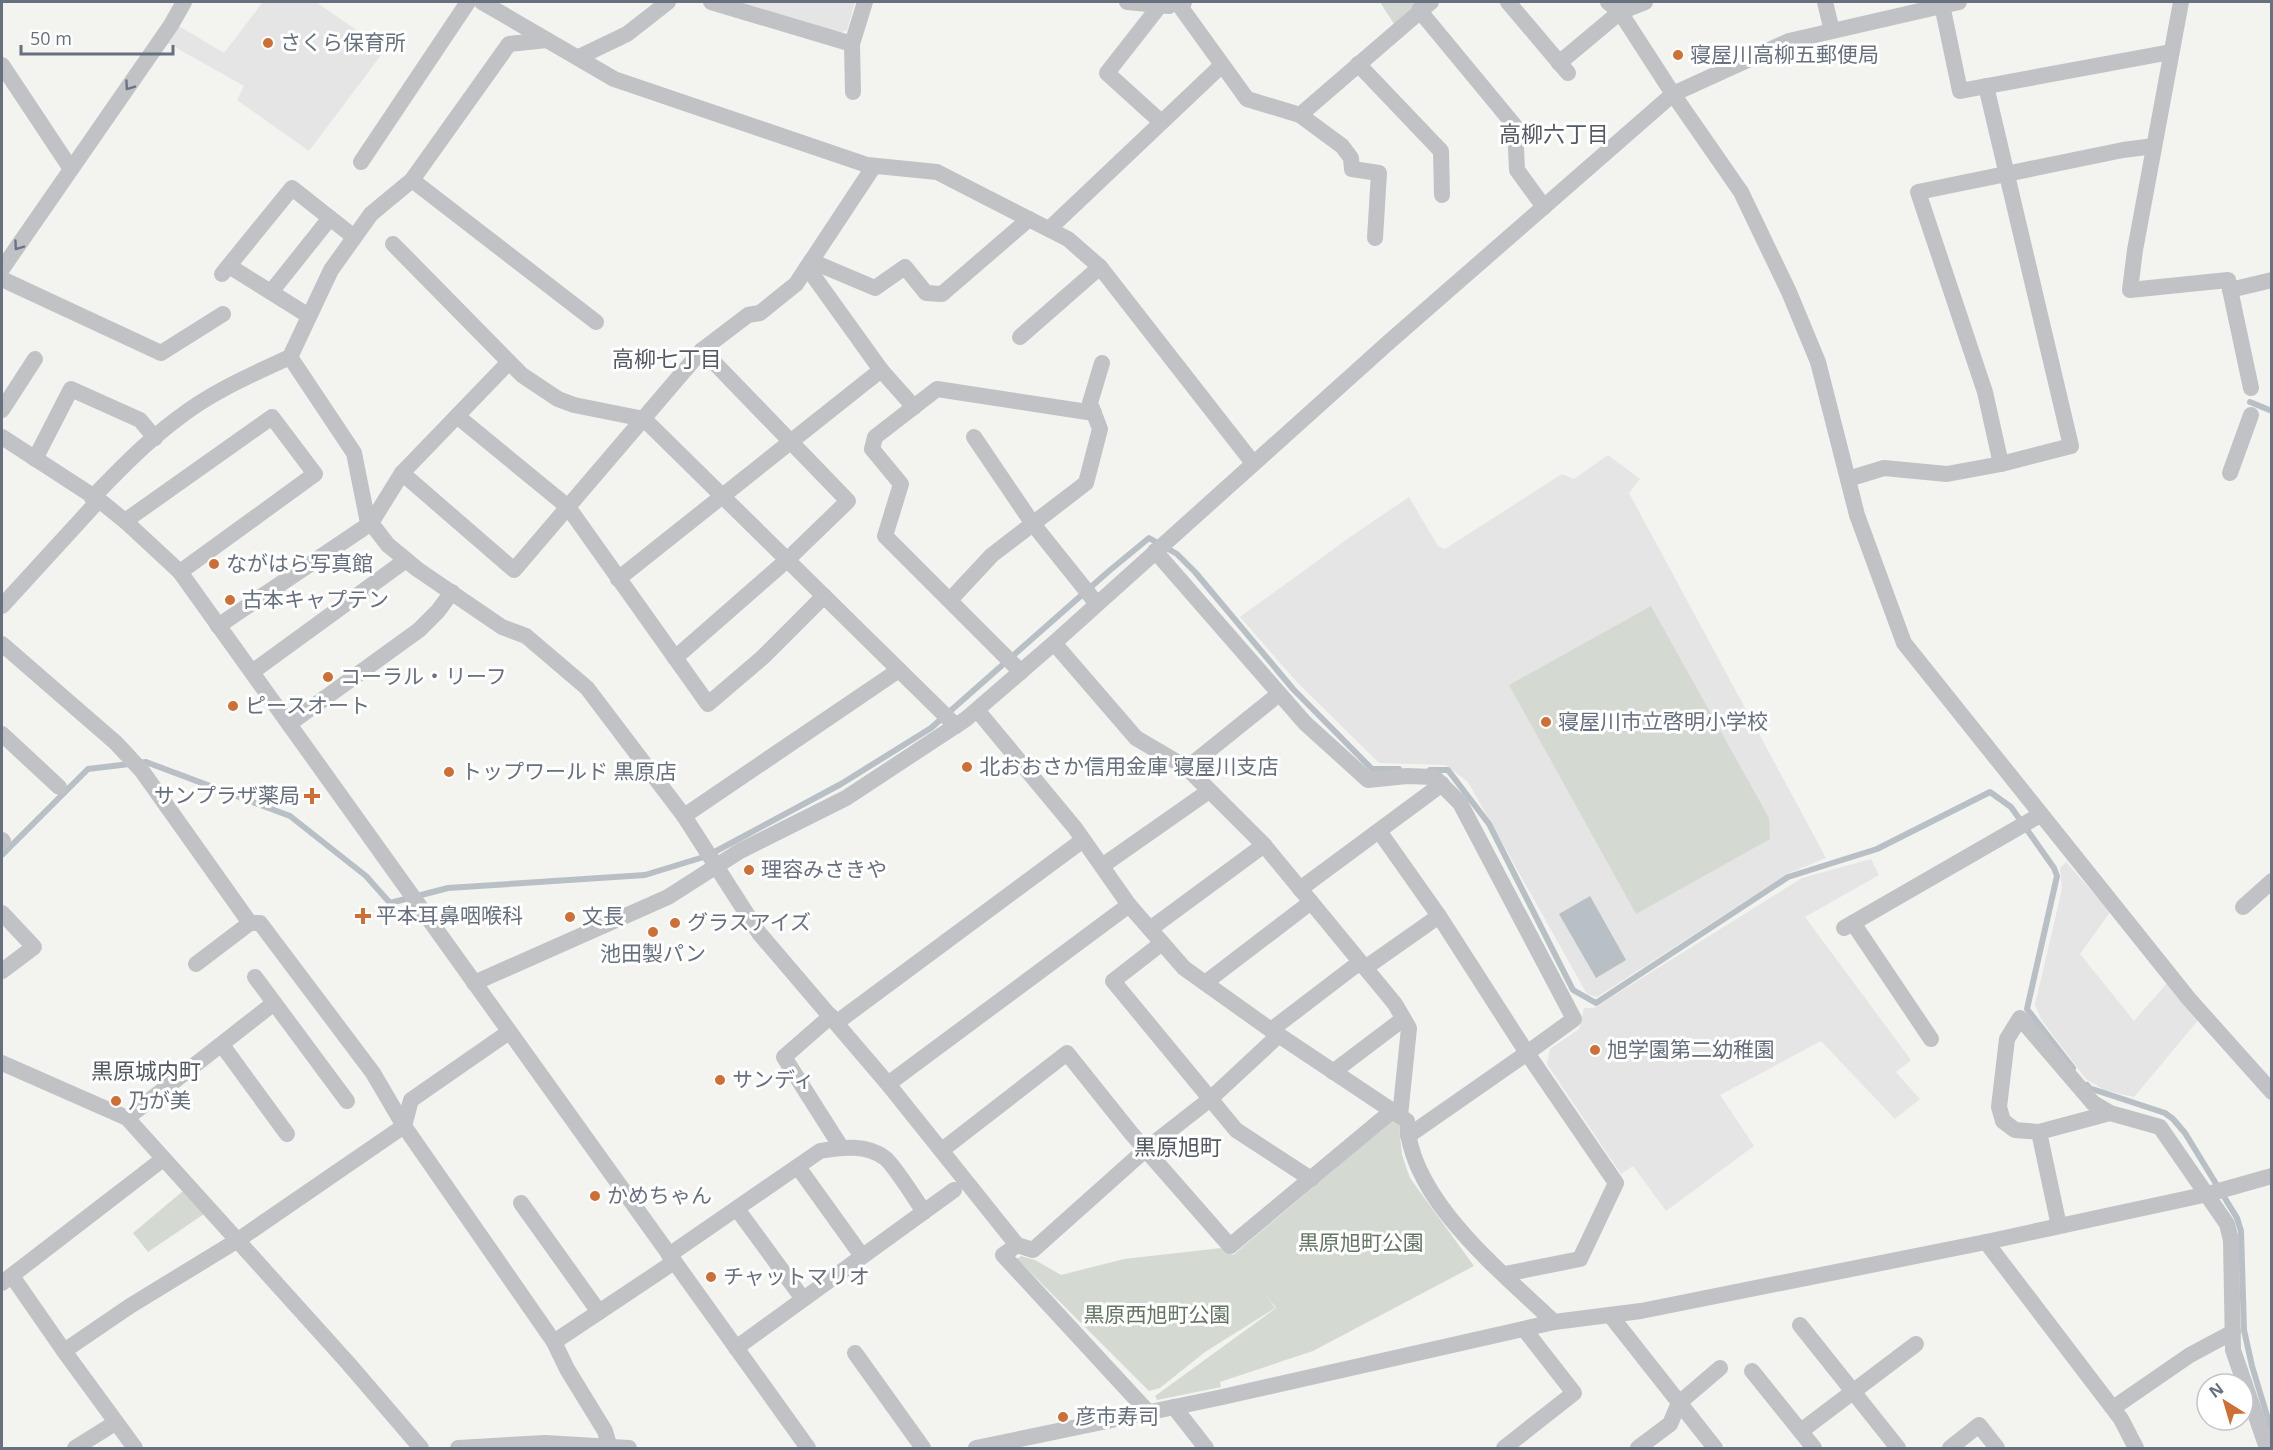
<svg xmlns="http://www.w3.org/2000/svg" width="2273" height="1450" viewBox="0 0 2273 1450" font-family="'Open Sans','Noto Sans JP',sans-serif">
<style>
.built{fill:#e4e5e4}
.green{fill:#d4dad2}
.water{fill:#b8c0c5}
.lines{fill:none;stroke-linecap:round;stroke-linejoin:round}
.stream{stroke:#b8c0c5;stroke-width:6}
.minor{stroke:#c0c2c5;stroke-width:16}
.oneway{stroke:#6a7482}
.poi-dot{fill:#ce6f36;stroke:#fff;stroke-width:2}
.labels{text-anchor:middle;stroke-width:6;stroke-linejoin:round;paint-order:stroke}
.poi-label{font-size:21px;fill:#66707e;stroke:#fff;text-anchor:start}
.park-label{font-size:21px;fill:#657664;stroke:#fff}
.neighbourhood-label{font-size:22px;fill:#535a64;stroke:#fff}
</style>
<rect width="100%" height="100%" fill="#f3f4f0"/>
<g class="built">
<path d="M263,2H316L385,50L309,151L237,100L244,86L166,42L177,25L224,53Z"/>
<path d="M731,2H855L847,30L836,34Z"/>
<path d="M1608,455L1640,479L1629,493L1826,858L1789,873L1597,997L1587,994L1468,782L1446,765L1379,763L1296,681L1240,617L1353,535L1409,497L1438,546L1445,549L1562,474L1574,479Z"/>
<path d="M1871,859L1879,875L1805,917L1911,1060L1896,1072L1920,1099L1895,1119L1821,1041L1720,1095L1754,1146L1666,1211L1633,1166L1621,1174L1547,1064L1550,1049L1579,1029L1584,1008H1594L1802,878Z"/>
<path d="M2066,862L2110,912L2080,954L2134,1021L2168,982L2199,1019L2134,1097L2104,1090L2086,1079L2041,1019L2035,1005L2062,889L2060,868Z"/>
</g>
<g class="green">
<path d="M1380,2H1418L1394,24Z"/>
<path d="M1651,606L1769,818L1770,839L1636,914L1509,685Z"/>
<path d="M1393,1120L1399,1125L1402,1155L1410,1178L1474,1266L1313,1351L1220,1382L1221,1387L1157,1400L1155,1396L1276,1308L1265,1294L1275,1308L1205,1352L1160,1388L1149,1391L1017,1259L1021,1256L1035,1260L1061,1275L1124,1259L1221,1248L1233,1255Z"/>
<path d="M183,1191L204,1214L148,1252L133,1233Z"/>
</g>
<path class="water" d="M1590,896L1626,960L1596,978L1559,914Z"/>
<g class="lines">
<g class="stream">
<path d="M2250,402L2272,411"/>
<path d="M1430,770H1448L1489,824L1573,990L1596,1003L1788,877L1877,849L1990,792L2011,807L2054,868L2057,876L2027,1009L2073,1068"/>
<path d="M2,855L88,769L146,762L290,816L366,876L390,903L448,888L645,875L707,856L841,784L931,728L1109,571L1149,538L1177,554L1195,572L1293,689L1372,769H1399"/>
<path d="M2087,1085L2089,1088L2165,1113L2173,1119L2185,1133L2237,1218L2241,1231L2244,1330L2252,1366L2272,1432"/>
</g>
<g class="minor">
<path d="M482,2L614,79L867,165L937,172L1068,239L1100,267L1253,463"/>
<path d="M711,2L852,44"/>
<path d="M1127,2L1169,6"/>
<path d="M1184,2L1182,9L1247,99L1300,115L1342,146L1351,158L1352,169L1379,173L1375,238"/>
<path d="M1508,2L1568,73"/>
<path d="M1608,2L1620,12L1673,94L1741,192L1789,292L1818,362L1857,515L1904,643L2189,999L2272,1092"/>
<path d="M1825,2L1832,31"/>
<path d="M2181,2L2135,250L2130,290L2228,280L2251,388"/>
<path d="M1161,4L1107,73L1161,122"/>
<path d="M1942,5L1960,91L2171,52"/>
<path d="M1419,10L1515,126L1517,170L1544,207"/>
<path d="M579,57L627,34L668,2"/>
<path d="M1559,63L1620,12L1645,2"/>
<path d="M1358,64L1441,151L1442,195"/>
<path d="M2,65L71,169"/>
<path d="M853,92L852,44L865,2"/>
<path d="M1300,115L1431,2"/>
<path d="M361,162L468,2"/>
<path d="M412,180L596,322"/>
<path d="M1049,229L1222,65"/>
<path d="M393,244L522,375L558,399L574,405L644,419L956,726"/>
<path d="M811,261L875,288L905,267L926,293L942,294L1029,219"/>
<path d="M229,266L309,316"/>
<path d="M2,269L171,25L184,2"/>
<path d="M222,274L292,188L354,237"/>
<path d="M2,279L161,353L223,314"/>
<path d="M2230,290L2272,280"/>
<path d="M271,292L330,218"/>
<path d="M1020,337L1100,267"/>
<path d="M290,357L331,270L371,214L412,180L509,44L547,40"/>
<path d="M881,370L914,407"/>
<path d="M2,410L35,359"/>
<path d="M457,416L568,507L708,704L763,657L824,596"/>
<path d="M2,437L99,500L125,521L180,572L808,1448"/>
<path d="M974,437L1033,524L1097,604"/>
<path d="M35,459L71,389L140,420L155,438"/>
<path d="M2001,464L1985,392L1918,192L2123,150L2154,146"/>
<path d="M402,473L514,570L702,350L748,315L760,313L796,284L874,166"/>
<path d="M2230,473L2251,415"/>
<path d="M1848,479L1884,468L1947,474L2001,464L2071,446L1986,86"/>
<path d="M92,498C119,470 146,442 177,419C211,392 251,375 290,357L354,453L367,518L388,545L417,569L502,627L526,636L587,688L684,816L759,933L888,1084L1017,1245L1003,1255L1148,1412"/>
<path d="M125,521L272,417L315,474L180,572"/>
<path d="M1155,551L1305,723L1368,780L1407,776L1434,777L1460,803L1574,1019L1527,1053L1616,1183L1580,1259L1505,1274"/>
<path d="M618,579L881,370L807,267"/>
<path d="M950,600L992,555L1086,483L1100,429L1090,403L1102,363"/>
<path d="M2,606L99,500"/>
<path d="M218,626L371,523L402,473L509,362"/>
<path d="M1054,643L1136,738L1187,768L1264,845L1395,1004L1409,1028L1400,1116L1407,1121C1409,1199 1502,1272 1554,1322"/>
<path d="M2,644L116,743L142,771L250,923L196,964"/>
<path d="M675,658L787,560L848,501L702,350"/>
<path d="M252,672L406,560"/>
<path d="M1021,672L885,536L901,484L872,449L875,437L937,389L1094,413"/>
<path d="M977,710L1075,828L1129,905L1184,968L1271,1030L1400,1116"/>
<path d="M289,724L419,630L438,611L452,592"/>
<path d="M2,734L59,787"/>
<path d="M1187,768L1279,694"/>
<path d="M684,816L899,670"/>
<path d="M1379,831L1439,916L1527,1053L1408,1136"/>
<path d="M2,840L3,841"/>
<path d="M1102,866L1209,791"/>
<path d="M1300,889L1442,784"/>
<path d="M2243,907L2272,881"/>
<path d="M2,913L34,947L2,971"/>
<path d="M250,923H260L373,1073L404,1126L554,1342L567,1369L605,1431L610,1448"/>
<path d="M1853,923L1931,1039"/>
<path d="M1844,928L2040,815"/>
<path d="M1150,929L1264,845"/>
<path d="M1162,943L1113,981L1236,1130L1311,1179"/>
<path d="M1365,968L1439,916"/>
<path d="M255,977L347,1101"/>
<path d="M474,983L668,897L740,851L846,798L966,719L1054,643L1389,342L1673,94L1789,41L1959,2"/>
<path d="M1205,983L1311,902"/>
<path d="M831,1016L784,1057L841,1147"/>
<path d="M836,1023L1083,840"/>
<path d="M1271,1030L1360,962"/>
<path d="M222,1045L287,1134"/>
<path d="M2,1063L127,1118L348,1363L421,1448"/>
<path d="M1333,1072L1403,1019"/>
<path d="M888,1084L1129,905"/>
<path d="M2110,1113L2039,1132L2015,1130L2003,1121L1999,1107L2007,1039L2020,1018L2093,1103L2110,1113L2160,1127L2227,1224L2231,1240L2233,1350L2267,1448"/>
<path d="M127,1118L274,1003"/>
<path d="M2039,1132L2059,1226"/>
<path d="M942,1150L1067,1053L1131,1133L1230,1246L1392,1111"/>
<path d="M798,1167L862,1256"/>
<path d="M521,1203L599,1312L554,1342"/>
<path d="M737,1209L803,1299"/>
<path d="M1986,1242L2121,1419L2136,1448"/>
<path d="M1017,1245L1033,1250L1145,1150L1209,1100L1279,1035"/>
<path d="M669,1255L820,1151C841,1147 867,1144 885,1158C894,1165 916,1200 924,1212"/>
<path d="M12,1276L64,1351L135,1448"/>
<path d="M2,1283L163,1159"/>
<path d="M599,1312L674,1262"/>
<path d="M1610,1315L1715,1448"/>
<path d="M1800,1325L1898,1448"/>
<path d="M736,1348L954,1190"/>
<path d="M64,1351L130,1306L238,1240L404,1126L411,1100L509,1032"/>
<path d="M855,1353L923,1448"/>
<path d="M1752,1371L1814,1448"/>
<path d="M1174,1407L1206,1448"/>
<path d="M2113,1408L2190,1355L2233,1332"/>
<path d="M1801,1431L1916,1344"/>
<path d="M75,1448L115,1423"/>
<path d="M458,1448L545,1443L629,1448"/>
<path d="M976,1448L1218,1398L1554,1322L1641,1311L1986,1242L2208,1194L2272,1176"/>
<path d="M1504,1448L1574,1393L1524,1329"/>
<path d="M1638,1448L1670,1424L1679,1403L1720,1368"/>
<path d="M1950,1448L1979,1425L1997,1448"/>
</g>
</g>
<defs><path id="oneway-chevron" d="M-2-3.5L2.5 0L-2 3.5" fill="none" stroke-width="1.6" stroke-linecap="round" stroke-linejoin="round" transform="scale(1.5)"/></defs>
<g class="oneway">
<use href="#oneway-chevron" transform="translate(129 86) rotate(125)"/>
<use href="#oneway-chevron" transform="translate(18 246) rotate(125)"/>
</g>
<g class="poi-dot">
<circle cx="268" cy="43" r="6"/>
<circle cx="1678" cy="55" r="6"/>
<circle cx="214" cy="564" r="6"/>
<circle cx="230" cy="600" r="6"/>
<circle cx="328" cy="677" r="6"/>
<circle cx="233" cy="706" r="6"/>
<circle cx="1546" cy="722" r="6"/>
<circle cx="967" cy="767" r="6"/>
<circle cx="449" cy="772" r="6"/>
<path d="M309 787h6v6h6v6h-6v6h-6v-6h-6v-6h6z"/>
<circle cx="749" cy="870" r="6"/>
<path d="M360 907h6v6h6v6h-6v6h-6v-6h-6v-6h6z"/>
<circle cx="570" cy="917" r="6"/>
<circle cx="675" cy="923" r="6"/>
<circle cx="653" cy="932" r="6"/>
<circle cx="1595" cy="1050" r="6"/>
<circle cx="720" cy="1080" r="6"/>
<circle cx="116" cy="1101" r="6"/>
<circle cx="595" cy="1196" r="6"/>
<circle cx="711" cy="1277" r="6"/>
<circle cx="1063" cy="1417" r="6"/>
</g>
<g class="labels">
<g class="poi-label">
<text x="280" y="50">さくら保育所</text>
<text x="1690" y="62">寝屋川高柳五郵便局</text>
<text x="226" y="571">ながはら写真館</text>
<text x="242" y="607">古本キャプテン</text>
<text x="340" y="684">コーラル・リーフ</text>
<text x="245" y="713">ピースオート</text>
<text x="1558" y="729">寝屋川市立啓明小学校</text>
<text x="979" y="774">北おおさか信用金庫 寝屋川支店</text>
<text x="461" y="779">トップワールド 黒原店</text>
<text x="300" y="803" text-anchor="end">サンプラザ薬局</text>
<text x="761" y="877">理容みさきや</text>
<text x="376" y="923">平本耳鼻咽喉科</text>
<text x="582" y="924">文長</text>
<text x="687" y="930">グラスアイズ</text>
<text x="653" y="961" text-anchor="middle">池田製パン</text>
<text x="1607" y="1057">旭学園第二幼稚園</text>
<text x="732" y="1087">サンディ</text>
<text x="128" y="1108">乃が美</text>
<text x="607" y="1203">かめちゃん</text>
<text x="723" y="1284">チャットマリオ</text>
<text x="1075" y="1424">彦市寿司</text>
</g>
<g class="park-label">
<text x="1361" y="1250">黒原旭町公園</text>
<text x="1157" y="1322">黒原西旭町公園</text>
</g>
<g class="neighbourhood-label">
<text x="1554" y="142">高柳六丁目</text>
<text x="667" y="367">高柳七丁目</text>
<text x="146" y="1079">黒原城内町</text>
<text x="1178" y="1155">黒原旭町</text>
</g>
</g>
<rect width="2273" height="1450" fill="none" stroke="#66707e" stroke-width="6"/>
<g transform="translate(2225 1402) rotate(323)"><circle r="28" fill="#ffffff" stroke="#c2c6cb" stroke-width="1.5"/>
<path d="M0-4.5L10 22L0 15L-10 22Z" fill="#ce6f36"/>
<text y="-9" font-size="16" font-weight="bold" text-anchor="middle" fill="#66707e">N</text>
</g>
<path d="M21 45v9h152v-9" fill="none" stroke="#66707e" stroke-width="3"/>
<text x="30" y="45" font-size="18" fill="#66707e" stroke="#ffffff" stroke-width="4.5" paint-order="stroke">50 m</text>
</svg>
